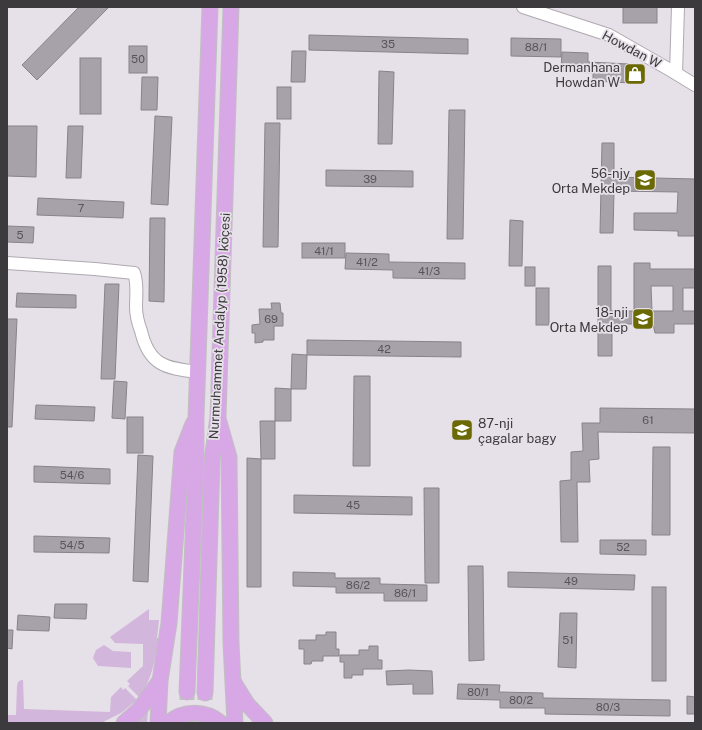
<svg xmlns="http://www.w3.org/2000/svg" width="702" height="730" viewBox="0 0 702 730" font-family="'Public Sans',sans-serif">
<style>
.green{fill:#d3b6db}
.building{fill:#a7a1a9;stroke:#88838a;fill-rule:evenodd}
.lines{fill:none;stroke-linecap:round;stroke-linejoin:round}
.major-tunnel{stroke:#c4bfc6;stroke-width:15;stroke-dasharray:15 8;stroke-linecap:butt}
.minor-casing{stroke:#afa9b0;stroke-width:14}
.major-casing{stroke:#c1c0c1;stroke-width:17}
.minor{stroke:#fff;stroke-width:12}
.major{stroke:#d7a8e5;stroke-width:15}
.labels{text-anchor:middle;stroke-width:3.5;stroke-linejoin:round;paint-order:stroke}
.number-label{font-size:11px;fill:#585459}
.street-label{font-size:13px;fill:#3d3a3e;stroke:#e6e0e8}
.poi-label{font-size:13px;fill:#3d3a3e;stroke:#e6e0e8;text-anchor:end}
</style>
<rect width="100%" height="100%" fill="#e6e0e8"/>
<g class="green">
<path d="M149,609V620H159L157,638H159C155,660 152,680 139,697L128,686L130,684L127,681L143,666V644L115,643L110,637Z"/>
<path d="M104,645L113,651L131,652V668L98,666L93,658L96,650Z"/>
<path d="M21,680H23L24,709L110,712L111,697L121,687L123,690L125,688L137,700L121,713L101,723H7V715H16L17,686L18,682Z"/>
<path d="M148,711L147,723H136Z"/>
</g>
<g class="building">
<path d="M79,7H109L37,80L22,65Z"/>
<rect x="623" y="7" width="34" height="16"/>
<path d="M309,35L468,39V54L309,50Z"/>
<path d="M511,38L561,39V57L511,56Z"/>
<rect x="129" y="46" width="18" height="27"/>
<path d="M292,51H306L305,82H291Z"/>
<path d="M562,52L588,53V62L629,64L628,67H633L632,70H636V77H631V83L593,81V73L561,71Z"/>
<rect x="80" y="58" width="21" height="56"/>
<path d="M379,71L394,72L392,144H378Z"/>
<path d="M142,77H158L157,110H141Z"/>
<rect x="277" y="87" width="14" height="32"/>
<path d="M449,110H465L463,239H447Z"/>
<path d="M155,116L172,117L168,205L151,204Z"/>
<path d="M265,123H280L278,247H263Z"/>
<path d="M7,126H37L36,177L7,176Z"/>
<path d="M68,126H83L81,178H66Z"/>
<path d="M602,143H614V177L695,179V236H678V231L634,230V213H677L678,192L614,191L613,233H600Z"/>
<path d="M326,170L413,171V187L326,186Z"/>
<path d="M38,198L124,202L123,218L37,215Z"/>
<path d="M150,218H165L164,302L149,301Z"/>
<path d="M510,220L523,221L522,266H509Z"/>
<path d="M7,226L34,227L33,243L7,242Z"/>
<rect x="302" y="243" width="43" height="15"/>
<path d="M346,253L389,254V262L465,263V279L393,278V270L345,269Z"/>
<path d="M634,263H650V269H695V288H683V311H695V324H674V333H655L653,324H612V356H598V266H611V311H634ZM651,286H673V311H652Z"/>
<rect x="525" y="267" width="10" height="19"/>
<path d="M105,284H119L115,379H101Z"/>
<rect x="536" y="288" width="13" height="37"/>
<path d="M17,293L76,295V308L16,307Z"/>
<path d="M271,303H280L281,313H283V326H274V340H263V342L255,343V333H252V325L260,324L259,309H272Z"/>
<path d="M7,319H17L12,427H7Z"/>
<path d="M307,340L461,342V357L307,355Z"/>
<path d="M292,354L307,355L306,389H291Z"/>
<path d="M354,376H370V466H353Z"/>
<path d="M114,381L127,382L125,419L112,418Z"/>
<path d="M275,388L291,389V421H275Z"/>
<path d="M36,405L95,407L94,421L35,419Z"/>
<path d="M600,408L695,409V433L598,432L599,459L589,460L590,482H577L578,542H561L560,481L571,480V452L583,451L582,423H600Z"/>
<rect x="127" y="417" width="16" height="36"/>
<path d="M260,421H275V459H261Z"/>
<path d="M653,447H670V535H652Z"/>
<path d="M138,455L153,456L148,582L133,581Z"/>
<path d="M247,458L261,459V587H247Z"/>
<path d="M34,466L110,469V484L34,482Z"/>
<path d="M424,488H439V583H425Z"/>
<path d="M294,495L412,497V515L294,513Z"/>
<path d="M34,536L110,538L109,553L34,552Z"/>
<path d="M600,540H646V555L600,554Z"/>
<path d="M468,566H483L484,660L469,661Z"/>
<path d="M293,572L335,573V578H380V584L427,585V601H384V593H336V587L293,586Z"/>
<path d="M508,572L635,575L634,590L508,587Z"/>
<rect x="652" y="587" width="14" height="94"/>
<path d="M55,604H87L86,619L54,618Z"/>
<path d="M560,613H577L576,668L558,667Z"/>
<path d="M18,615L50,617L49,631L17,630Z"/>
<path d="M7,630H13L12,649L7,648Z"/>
<path d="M326,632H336V649H339V656H323V661H312L311,664H304V649H299V640H316V635H326Z"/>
<path d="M369,646H378V660H382V669H363V675H352V678H344V662H340V655H359V650H369Z"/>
<path d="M409,670L432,671L433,694H413V684L387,685L386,671Z"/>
<path d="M458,684L500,685L499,692L543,693V698L670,700V716L545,714V708H500V700L457,699Z"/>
<path d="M687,696L695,697V714H687Z"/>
</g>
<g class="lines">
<g class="major-tunnel">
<path d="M187,723V692"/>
<path d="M205,723V693"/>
</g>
<g class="minor-casing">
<g id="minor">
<path d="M523,7L609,35L672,71L695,85"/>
<path d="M676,73L678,7"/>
<path d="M7,263L95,269L134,273C138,283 136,297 136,307C136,315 138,323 141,331C149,365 165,368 197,372"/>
</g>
</g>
<g class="major-casing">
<g id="major">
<path d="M219,422L229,457L231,643L235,723"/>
<path d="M234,683L247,704L265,723"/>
<path d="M187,692L196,462V418L210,7"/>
<path d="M205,693L212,460L218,417L231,7"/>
<path d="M124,723L139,710L159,682"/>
<path d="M158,723L160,681L169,623L182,452L193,424"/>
<path d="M168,723C184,710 205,710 221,723"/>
</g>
</g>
<use href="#minor" class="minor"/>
<use href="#major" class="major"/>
</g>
<defs>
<g id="shop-square" transform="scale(1.15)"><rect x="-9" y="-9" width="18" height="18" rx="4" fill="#6b6904" stroke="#e6e0e8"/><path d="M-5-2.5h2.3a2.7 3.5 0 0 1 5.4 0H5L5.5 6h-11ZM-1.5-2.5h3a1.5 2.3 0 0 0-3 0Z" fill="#fff"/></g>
<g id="school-square" transform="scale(1.15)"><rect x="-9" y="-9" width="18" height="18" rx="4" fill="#6b6904" stroke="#e6e0e8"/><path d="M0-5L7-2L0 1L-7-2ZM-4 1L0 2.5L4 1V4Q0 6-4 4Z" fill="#fff"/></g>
</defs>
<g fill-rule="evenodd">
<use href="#shop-square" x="635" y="74"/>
<use href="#school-square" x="645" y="180"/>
<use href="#school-square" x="643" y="319"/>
<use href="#school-square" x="462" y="430"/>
</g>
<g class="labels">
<g class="number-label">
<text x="388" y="48">35</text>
<text x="536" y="51">88/1</text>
<text x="138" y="63">50</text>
<text x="370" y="183">39</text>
<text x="81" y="212">7</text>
<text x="20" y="239">5</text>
<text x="324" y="255">41/1</text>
<text x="367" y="266">41/2</text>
<text x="429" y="275">41/3</text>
<text x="271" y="323">69</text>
<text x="384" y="353">42</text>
<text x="648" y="424">61</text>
<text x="72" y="479">54/6</text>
<text x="353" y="509">45</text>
<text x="72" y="549">54/5</text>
<text x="623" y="551">52</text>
<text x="571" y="585">49</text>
<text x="358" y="589">86/2</text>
<text x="405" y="597">86/1</text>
<text x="568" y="644">51</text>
<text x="478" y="696">80/1</text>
<text x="521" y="704">80/2</text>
<text x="608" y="711">80/3</text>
</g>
<g class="street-label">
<text transform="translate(632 49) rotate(28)" y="5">Howdan W</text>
<text transform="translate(219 326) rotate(-87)" y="5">Nurmuhammet Andalyp (1958) köçesi</text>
</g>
<g class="poi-label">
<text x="620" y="72">Dermanhana<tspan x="620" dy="15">Howdan W</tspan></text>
<text x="630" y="178">56-njy<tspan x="630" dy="15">Orta Mekdep</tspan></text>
<text x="628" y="317">18-nji<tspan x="628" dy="15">Orta Mekdep</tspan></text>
<text x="478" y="428" text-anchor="start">87-nji<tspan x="478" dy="15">çagalar bagy</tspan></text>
</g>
</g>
<rect width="702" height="730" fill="none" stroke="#3d3a3e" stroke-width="16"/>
</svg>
